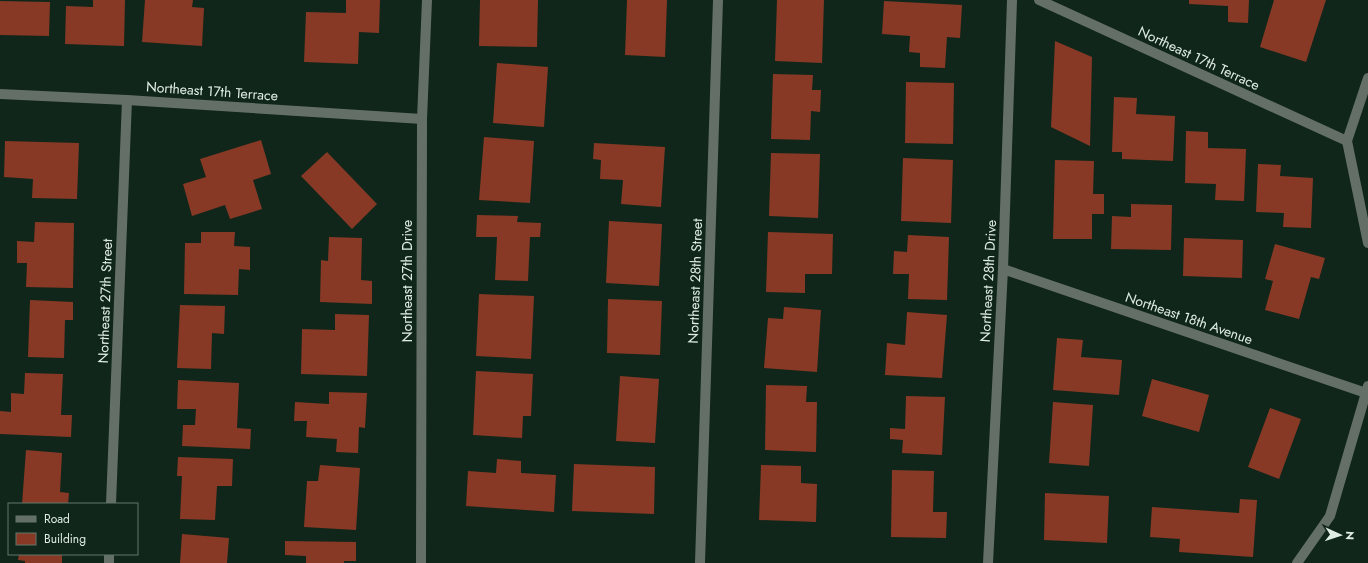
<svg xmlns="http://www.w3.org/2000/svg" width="1368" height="563" viewBox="0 0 1368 563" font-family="Jost,sans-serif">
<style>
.building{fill:#873925}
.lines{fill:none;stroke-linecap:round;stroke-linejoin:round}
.minor{stroke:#646f68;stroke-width:10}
.labels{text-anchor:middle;stroke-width:3.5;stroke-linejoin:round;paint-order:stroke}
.street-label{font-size:14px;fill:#dfede4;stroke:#10261a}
</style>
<rect width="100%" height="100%" fill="#10261a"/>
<g class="building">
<path d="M93,0H125L124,46L65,44L66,6L93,7Z"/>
<path d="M145,0H193L192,7L204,8L202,46L142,42Z"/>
<path d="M346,0H380L379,33L359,32L358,64L304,62L306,12L346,13Z"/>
<path d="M480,0H538L537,47L479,46Z"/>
<path d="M627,0H667L665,57L625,55Z"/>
<path d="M777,0H824L822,63L775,61Z"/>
<path d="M1189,0H1249L1248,23L1228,22V6L1189,4Z"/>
<path d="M1274,0H1326L1306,62L1260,47Z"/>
<path d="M0,1L50,2L49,36L0,35Z"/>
<path d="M884,1L962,5L960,38L947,37L945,68L920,67V53L909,52L910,36L882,34Z"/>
<path d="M1055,41L1092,57L1090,146L1051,127Z"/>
<path d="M497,63L548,67L544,127L493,123Z"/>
<path d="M773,74L813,75L812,90H821L820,112L811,111L810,140L771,139Z"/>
<path d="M906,82L954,83L953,144L905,143Z"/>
<path d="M1114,97L1137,98L1136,114L1175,116L1173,161L1122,159V152H1112Z"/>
<path d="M1186,131L1208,132V148L1246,149L1244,201L1215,200L1216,184L1185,183Z"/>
<path d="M484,137L534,141L530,203L479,200Z"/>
<path d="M261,140L271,174L253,180L262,209L230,219L225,205L192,216L183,184L206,177L200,159Z"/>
<path d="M5,141L79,143L77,199L32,198L33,179L4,177Z"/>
<path d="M594,143L665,147L661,207L621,204L623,180L600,179L601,160L593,159Z"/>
<path d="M327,152L377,204L352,229L301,176Z"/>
<path d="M771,153L820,154L818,218L769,216Z"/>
<path d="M903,158L953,160L951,223L901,221Z"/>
<path d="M1055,160L1094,161L1093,194H1104V214H1092V239H1053Z"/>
<path d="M1258,164L1281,165L1280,176L1313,178L1311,228L1283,227L1284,213L1256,212Z"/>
<path d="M1131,204L1172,205L1171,250L1111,249L1112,216L1131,217Z"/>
<path d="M477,215L518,216L517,222L541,223L540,237H530L528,281L495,280L497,237H476Z"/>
<path d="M609,221L662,224L659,286L606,283Z"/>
<path d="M35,222L74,223L73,288L26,287L27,263H17V241L34,242Z"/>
<path d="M201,232H235L234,246L250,247V270L239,269L238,295L184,294L185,243H201Z"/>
<path d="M768,232L833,234L832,274H805V293L766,292Z"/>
<path d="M908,235L949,237L947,300L908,299L909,274H893L894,251L907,252Z"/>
<path d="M329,237L362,238L361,280L372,281V304L320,302L321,260L328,261Z"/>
<path d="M1184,238L1243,240L1242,278L1183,276Z"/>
<path d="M1275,244L1325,258L1319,279L1311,277L1299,319L1265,310L1273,281L1265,279Z"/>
<path d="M479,294L534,296L531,359L476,356Z"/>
<path d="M608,299L662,301L660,355L607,353Z"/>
<path d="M30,300L73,302V320H65L64,358L28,357Z"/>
<path d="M180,305L225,306L224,334L212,333L211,369L177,368Z"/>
<path d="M784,307L821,310L817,372L764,368L768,318L783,319Z"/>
<path d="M907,312L947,315L942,378L885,375L887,343L905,345Z"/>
<path d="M335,314L369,315L367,376L301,374L302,329L335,330Z"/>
<path d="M1057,338L1083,340L1081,357L1122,360L1119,395L1053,390Z"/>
<path d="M476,371L533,374L531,416H523L522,438L473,435Z"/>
<path d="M25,373L63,374L61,415H72L71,437L0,434V411L11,412V393L24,394Z"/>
<path d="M620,376L659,379L655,443L616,441Z"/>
<path d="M1152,379L1209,395L1199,432L1142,416Z"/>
<path d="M178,380L239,383L237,428L251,429L250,449L182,446L183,425H195L196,409H177Z"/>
<path d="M766,385L807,386L806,402H817L816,452L765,450Z"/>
<path d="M329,392L367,393L365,428L359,427L358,453L336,452L337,439L306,437L307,421H294L295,402L329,404Z"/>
<path d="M906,396L945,397L942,455L902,453L903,440L890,439V428L905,429Z"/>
<path d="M1053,402L1093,405L1089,466L1049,463Z"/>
<path d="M1270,408L1301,419L1279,479L1248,467Z"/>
<path d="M26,450L62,453L60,492L69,493L68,504H22Z"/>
<path d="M178,457L233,459L232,486H217L215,520L180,519L182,476H177Z"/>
<path d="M497,459L521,461V473L556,475L554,512L466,506L468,471L496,473Z"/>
<path d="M574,464L655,467L654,514L572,511Z"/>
<path d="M320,465L360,468L356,530L304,527L307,481H318Z"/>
<path d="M761,465L801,466V483L817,484L816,522L759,520Z"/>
<path d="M892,470L934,471L933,512H947L946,538L891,537Z"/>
<path d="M1045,493L1109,496L1107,543L1044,540Z"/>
<path d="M1240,499L1257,500L1253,557L1179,552L1180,539L1150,537L1152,507L1239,513Z"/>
<path d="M182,534L229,538L227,563H180Z"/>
<path d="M285,541L356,542V561H344V563H306V556L285,555Z"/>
<path d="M19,554H62V563H25V561L18,560Z"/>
</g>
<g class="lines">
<g class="minor">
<path d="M1039,0L1347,141"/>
<path d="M1368,78L1347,141L1368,243"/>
<path d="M0,94L127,100L422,119"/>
<path d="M1003,269L1366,393"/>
<path d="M111,504L127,100"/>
<path d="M109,563V554"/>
<path d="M421,563L422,119L427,0"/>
<path d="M700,563L718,0"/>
<path d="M988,563L1003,269L1012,0"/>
<path d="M1297,563L1330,516L1368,386"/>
</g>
</g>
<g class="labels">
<g class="street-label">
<text transform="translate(1199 58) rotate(25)" y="5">Northeast 17th Terrace</text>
<text transform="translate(212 91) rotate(4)" y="5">Northeast 17th Terrace</text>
<text transform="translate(407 281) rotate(-90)" y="5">Northeast 27th Drive</text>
<text transform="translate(695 281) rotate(-88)" y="5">Northeast 28th Street</text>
<text transform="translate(988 281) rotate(-87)" y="5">Northeast 28th Drive</text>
<text transform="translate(105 301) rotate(-88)" y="5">Northeast 27th Street</text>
<text transform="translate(1189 318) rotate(19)" y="5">Northeast 18th Avenue</text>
</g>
</g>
<rect x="8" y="503" width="130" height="52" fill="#10261a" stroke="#63766b"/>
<rect x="16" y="516" width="20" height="6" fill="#646f68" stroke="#63766b"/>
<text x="44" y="523" font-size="12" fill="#dfede4">Road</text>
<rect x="16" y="533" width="20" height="12" fill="#873925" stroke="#63766b"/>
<text x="44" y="543" font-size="12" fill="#dfede4">Building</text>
<g transform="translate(1340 535) rotate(93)" stroke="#10261a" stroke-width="3" paint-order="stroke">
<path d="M0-3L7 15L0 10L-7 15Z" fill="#dfede4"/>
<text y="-6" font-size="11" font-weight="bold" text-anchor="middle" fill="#dfede4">N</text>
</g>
</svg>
